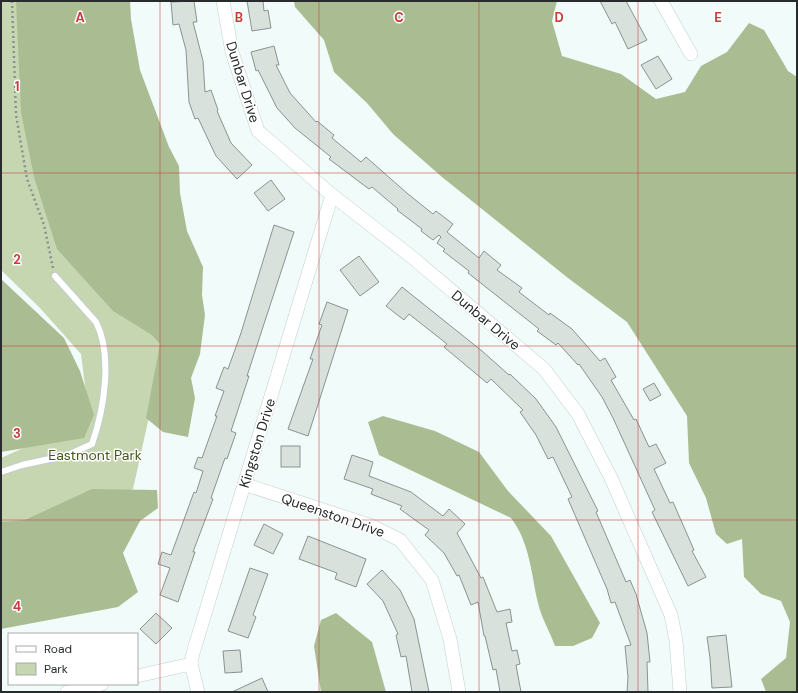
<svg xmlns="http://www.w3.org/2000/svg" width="798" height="693" viewBox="0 0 798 693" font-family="'DM Sans',sans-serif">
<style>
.green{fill:#c6d6b1}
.forest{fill:#aabd92}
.building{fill:#d8e1dc;stroke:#8b938f}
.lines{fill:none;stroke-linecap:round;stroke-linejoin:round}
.lane-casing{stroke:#c3cecd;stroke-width:8}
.street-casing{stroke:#c3cecd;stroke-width:14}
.path{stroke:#8a9191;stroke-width:2.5;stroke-dasharray:2 3;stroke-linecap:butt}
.lane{stroke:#fff;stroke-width:6}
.street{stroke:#fff;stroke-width:13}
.grid{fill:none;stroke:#ca3c3a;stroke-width:1;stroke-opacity:0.55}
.labels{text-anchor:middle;stroke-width:3;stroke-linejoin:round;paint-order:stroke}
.street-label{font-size:14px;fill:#272b2b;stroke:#fff}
.park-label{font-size:14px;fill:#42591a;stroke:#fff}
.grid-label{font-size:13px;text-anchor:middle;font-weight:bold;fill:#ca3c3a;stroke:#fff;stroke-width:3;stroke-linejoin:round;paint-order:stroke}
</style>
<rect width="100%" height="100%" fill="#f0fbfa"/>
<path class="green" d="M1,1H24L167,336L133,489L1,533V458L48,437L87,402L81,354L40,308L1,270Z"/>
<g class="forest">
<path d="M16,1H130L131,19L140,70L169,147L179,166L180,193L187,231L203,267L202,295L205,315L200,354L191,378L195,398L188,437L163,432L146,418L160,344L152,335L113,311L57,249L34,177L21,112Z"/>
<path d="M294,1H557L552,21L562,56L621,74L656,99L685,92L701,66L727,52L749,23L764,30L788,71L797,77V692H766L761,679L786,658L790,622L781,601L761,594L744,577L742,539L727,544L716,534L706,498L689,463L687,416L627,322L568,278L442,177L393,134L367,103L334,72L324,40L295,7Z"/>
<path d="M1,279L64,338L80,371L94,415L84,438L1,452Z"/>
<path d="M383,416L435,431L479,452L508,491L551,536L600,623L592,638L573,646H555C550,632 541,617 538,603C531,573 530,543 511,518L379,455L368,422Z"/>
<path d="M92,489L157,490L158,508L140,521L123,553L138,592L118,607L1,629V522L25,520Z"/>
<path d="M336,613L372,642L386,692H321L314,646L321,620Z"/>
</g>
<g class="building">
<path d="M194,1L197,22H193L203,61L205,92L211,90L218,110L217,111L231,143L252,165L237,179L216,156L198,118L195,119L189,102L186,50L179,24L173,25L171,2Z"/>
<path d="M247,1H263L264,11L268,10L271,28L252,31Z"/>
<path d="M600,1H626L647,40L628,49L615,22L612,24Z"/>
<path d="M274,46L279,65H276L290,93L316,122L317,121L334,135L332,138L361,162L366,157L408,194L433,214L436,211L453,224L447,232L479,258L484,251L501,265L497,270L522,288L519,292L549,315L550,313L572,329L600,361L605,358L616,377L611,380L634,420L636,419L649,447L656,444L666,463L654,469L670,503L673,502L694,550L692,551L706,577L688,586L652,512L655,510L613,418L602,397L579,364L578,365L558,343L556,345L537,331L539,329L468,273L469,271L443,251L445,249L437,243L441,237L439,235L433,240L421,231L422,229L397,210L398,209L372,187L369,189L329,159L331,157L295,128L277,108L258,70L256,71L251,52Z"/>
<path d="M658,56L672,79L656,89L641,65Z"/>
<path d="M271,180L285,199L268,211L254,193Z"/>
<path d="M274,225L294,232L247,376H249L231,431L236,433L227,459L225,458L211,498L213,499L193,552H195L178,602L160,595L170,568L158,564L162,552L171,555L194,492L196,493L203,471L194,468L198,457L202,458L217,416H215L224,391L216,388L224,367L228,369L241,333Z"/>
<path d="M359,256L379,282L360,296L340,270Z"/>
<path d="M402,287L482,351L509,375L510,374L536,399L556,427L598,511L596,512L626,582L630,580L636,594L647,633L650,662H647L648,692H627L628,677L625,646L631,645L615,602L611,603L607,589L568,499L572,497L553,457L548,459L536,435L520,412L523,410L491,379L487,383L444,347L447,344L409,314L404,320L386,306Z"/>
<path d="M327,302L348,310L308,436L288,429L313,359H310L322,325L319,324Z"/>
<path d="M654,383L661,395L650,401L643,389Z"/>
<rect x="281" y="446" width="19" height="21"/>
<path d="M352,455L373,462L369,476L411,492L443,516L449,509L465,524L457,533L481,578L483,577L497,612L510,609L512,622L506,623L512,651L517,650L520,664L516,665L521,692H500L496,669L493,670L485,636H484L478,602L471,605L459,575L457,576L444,553L425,535L429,530L400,509L402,506L371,494L373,489L344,479Z"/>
<path d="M264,524L283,534L273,554L254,545Z"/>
<path d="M308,536L366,559L356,587L335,579L337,573L299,559Z"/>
<path d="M250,568L268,574L253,615L256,617L248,638L228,631Z"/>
<path d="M382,570L400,590L414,619L429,692H412L406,656L401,657L396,635L398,634L383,601L367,584Z"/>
<path d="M156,613L172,628L156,644L140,629Z"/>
<path d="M726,635L732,687L712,688L710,658L707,637Z"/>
<path d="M240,650L242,672L225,673L223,651Z"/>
<path d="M262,678L268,692H232Z"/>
</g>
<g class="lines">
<g class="lane-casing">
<path id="lane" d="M1,472L22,465L68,455L92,444C104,410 113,355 96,322L55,276"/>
</g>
<g class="street-casing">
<g id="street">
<path d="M223,1L232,52L258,131L332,195L413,258L544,369L578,414L611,478L671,615L676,640L680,692"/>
<path d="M661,1L691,54"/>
<path d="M244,484L372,526L400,540L432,580L450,639L459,692"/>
<path d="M137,676L191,664"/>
<path d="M67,692L102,684"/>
<path d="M198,692L191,664L193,653L332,195"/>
</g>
</g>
<path class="path" d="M12,1L16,115L27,179L44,225L53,268"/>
<use href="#lane" class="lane"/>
<use href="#street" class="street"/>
</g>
<path class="grid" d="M160,1V692M319,1V692M479,1V692M638,1V692M1,173H797M1,346H797M1,520H797"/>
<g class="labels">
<g class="street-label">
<text transform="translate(243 82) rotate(73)" y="5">Dunbar Drive</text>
<text transform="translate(486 320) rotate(40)" y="5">Dunbar Drive</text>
<text transform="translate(257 443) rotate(-73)" y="5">Kingston Drive</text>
<text transform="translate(333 515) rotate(19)" y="5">Queenston Drive</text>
</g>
<g class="park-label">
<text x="95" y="460">Eastmont Park</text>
</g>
</g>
<g class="grid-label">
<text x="80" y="22">A</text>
<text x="239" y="22">B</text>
<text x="399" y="22">C</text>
<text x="559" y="22">D</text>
<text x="718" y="22">E</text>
<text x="17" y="91">1</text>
<text x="17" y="264">2</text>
<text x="17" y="438">3</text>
<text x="17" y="611">4</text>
</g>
<rect width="798" height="693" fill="none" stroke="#272b2b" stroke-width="4"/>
<rect x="8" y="633" width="130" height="52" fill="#ffffff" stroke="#a9aaaa"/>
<rect x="16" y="646" width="20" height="6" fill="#ffffff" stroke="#a9aaaa"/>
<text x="44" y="653" font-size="12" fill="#272b2b">Road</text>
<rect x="16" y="663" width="20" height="12" fill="#c6d6b1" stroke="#a9aaaa"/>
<text x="44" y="673" font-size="12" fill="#272b2b">Park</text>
</svg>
